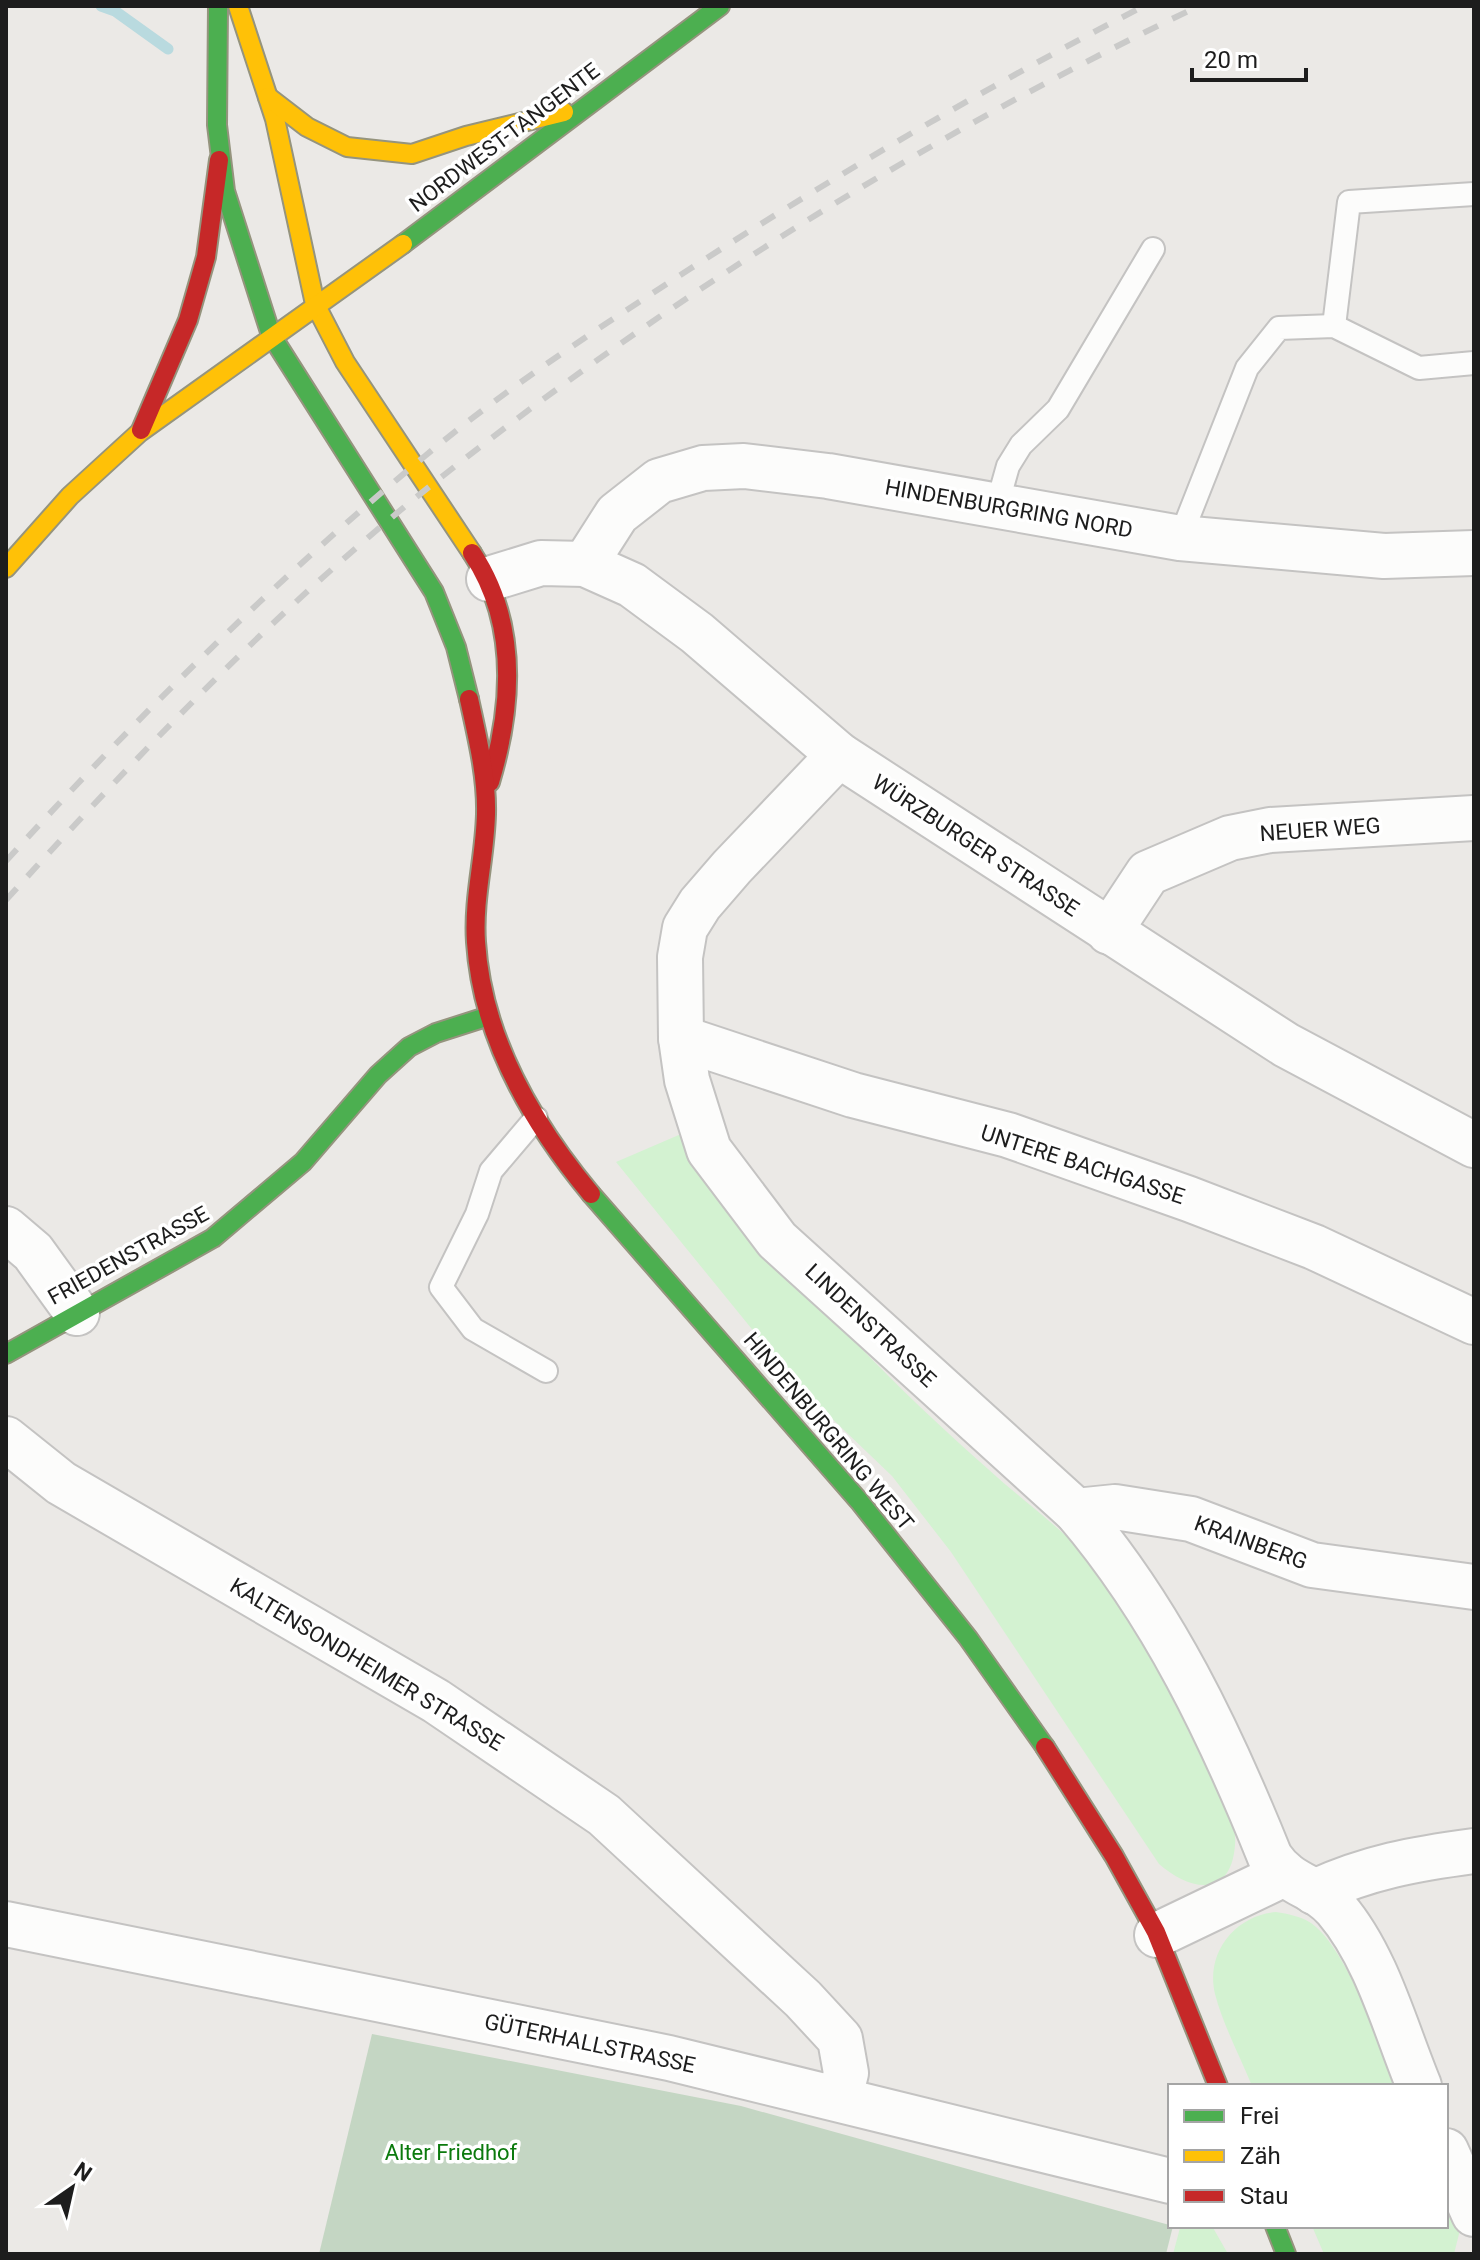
<svg xmlns="http://www.w3.org/2000/svg" width="1480" height="2260" viewBox="0 0 1480 2260" font-family="Roboto,sans-serif">
<style>
.cemetery{fill:#c4d6c3}
.park{fill:#d3f2d1}
.lines{fill:none;stroke-linecap:round;stroke-linejoin:round}
.stream{stroke:#b9dadf;stroke-width:11}
.lane-casing{stroke:#c4c3c2;stroke-width:26}
.street-casing{stroke:#c4c3c2;stroke-width:48}
.fast-casing{stroke:#95947e;stroke-width:22}
.slow-casing{stroke:#95947e;stroke-width:22}
.jam-casing{stroke:#95947e;stroke-width:22}
.lane{stroke:#fcfcfb;stroke-width:22}
.street{stroke:#fcfcfb;stroke-width:44}
.fast{stroke:#4caf50;stroke-width:18}
.slow{stroke:#ffc107;stroke-width:18}
.jam{stroke:#c62828;stroke-width:18}
.rail{stroke:#cacac9;stroke-width:6;stroke-dasharray:16 16;stroke-linecap:butt}
.labels{text-anchor:middle;stroke-width:7;stroke-linejoin:round;paint-order:stroke}
.street-label{font-size:22px;fill:#1d1d1d;stroke:#fff}
.park-label{font-size:22px;fill:#0c7a0e;stroke:#fff}
</style>
<rect width="100%" height="100%" fill="#ebe9e6"/>
<path class="cemetery" d="M372,2034L741,2106L1173,2226L1166,2254H319Z"/>
<g class="park">
<path d="M688,1131C741,1205 794,1279 857,1344C898,1387 943,1429 988,1469C1025,1503 1068,1532 1099,1571C1138,1620 1163,1679 1192,1733C1208,1763 1238,1812 1235,1845C1231,1899 1190,1891 1159,1864L951,1552L892,1476L799,1387L616,1162Z"/>
<path d="M1276,1912C1288,1914 1300,1916 1311,1923C1346,1947 1380,2045 1399,2086H1252C1240,2056 1223,2025 1215,1994C1205,1952 1236,1915 1276,1912Z"/>
<path d="M1446,2189L1460,2230L1454,2254H1324L1312,2226H1446Z"/>
<path d="M1190,2226H1212L1228,2254H1173L1180,2228Z"/>
</g>
<g class="lines">
<path class="stream" d="M101,6L115,11L168,49"/>
<g class="lane-casing">
<g id="lane">
<path d="M1334,326L1349,202L1474,194"/>
<path d="M997,505L1008,466L1021,445L1058,409L1153,249"/>
<path d="M1180,538L1247,368L1279,328L1334,326L1419,368L1474,363"/>
<path d="M536,1118L491,1171L477,1214L441,1287L473,1329L546,1371"/>
</g>
</g>
<g class="street-casing">
<g id="street">
<path d="M585,564L617,514L659,481L703,468L744,466L828,476L1180,538L1384,556L1474,553"/>
<path d="M489,579L541,563L585,564L632,585L697,633L839,755L1286,1045L1474,1145"/>
<path d="M839,755L732,867L700,904L685,928L680,957L681,1038L687,1080L709,1150L777,1240L1076,1511C1163,1613 1220,1733 1270,1857C1290,1887 1316,1885 1336,1909C1377,1957 1395,2028 1419,2086"/>
<path d="M1109,932L1148,873L1230,838L1270,830L1474,818"/>
<path d="M681,1038L853,1095L1008,1135L1189,1199L1314,1247L1474,1322"/>
<path d="M6,1229L33,1252L77,1313"/>
<path d="M6,1439L61,1483L436,1701L604,1815L803,1999L840,2039L846,2073L840,2097"/>
<path d="M1076,1511L1115,1507L1191,1519L1312,1565L1474,1587"/>
<path d="M1314,1892C1369,1867 1414,1859 1474,1851"/>
<path d="M6,1924L669,2058L1170,2181"/>
<path d="M1157,1935L1282,1875"/>
<path d="M1446,2151L1474,2214"/>
</g>
</g>
<g class="fast-casing">
<g id="fast">
<path d="M218,6L217,125L225,191L271,335L434,592L456,647L469,699"/>
<path d="M403,244L720,6"/>
<path d="M591,1194L859,1501L968,1638L1045,1747"/>
<path d="M6,1354L213,1238L303,1162L378,1075L409,1047L436,1033L489,1016"/>
<path d="M1275,2226L1286,2254"/>
</g>
</g>
<g class="slow-casing">
<g id="slow">
<path d="M238,6L275,119L315,304L345,362L472,553"/>
<path d="M268,97L307,127L347,147L412,154L466,136L564,112"/>
<path d="M6,568L70,496L140,432L403,244"/>
</g>
</g>
<g class="jam-casing">
<g id="jam">
<path d="M141,430L188,320L206,257L219,160"/>
<path d="M472,553C518,622 513,705 490,782"/>
<path d="M469,699C477,736 487,776 486,814C485,857 473,899 476,942C482,1036 532,1123 591,1194"/>
<path d="M1045,1747L1114,1856L1156,1932L1218,2086"/>
</g>
</g>
<use href="#lane" class="lane"/>
<use href="#street" class="street"/>
<use href="#fast" class="fast"/>
<use href="#slow" class="slow"/>
<use href="#jam" class="jam"/>
<g class="rail">
<path d="M6,861C137,717 275,580 425,456C510,385 603,325 696,265C841,172 990,85 1144,6"/>
<path d="M6,900C142,750 284,601 444,475C673,294 936,131 1199,6"/>
</g>
</g>
<g class="labels">
<g class="street-label">
<text transform="translate(504 137) rotate(-37)" y="8">NORDWEST-TANGENTE</text>
<text transform="translate(1009 508) rotate(10)" y="8">HINDENBURGRING NORD</text>
<text transform="translate(1320 829) rotate(-4)" y="8">NEUER WEG</text>
<text transform="translate(976 845) rotate(33)" y="8">WÜRZBURGER STRASSE</text>
<text transform="translate(1083 1164) rotate(18)" y="8">UNTERE BACHGASSE</text>
<text transform="translate(128 1255) rotate(-29)" y="8">FRIEDENSTRASSE</text>
<text transform="translate(871 1325) rotate(43)" y="8">LINDENSTRASSE</text>
<text transform="translate(829 1431) rotate(50)" y="8">HINDENBURGRING WEST</text>
<text transform="translate(1251 1542) rotate(20)" y="8">KRAINBERG</text>
<text transform="translate(367 1664) rotate(31)" y="8">KALTENSONDHEIMER STRASSE</text>
<text transform="translate(590 2043) rotate(12)" y="8">GÜTERHALLSTRASSE</text>
</g>
<g class="park-label">
<text x="451" y="2160">Alter Friedhof</text>
</g>
</g>
<rect width="1480" height="2260" fill="none" stroke="#1d1d1d" stroke-width="16"/>
<rect x="1168" y="2084" width="280" height="144" fill="#ffffff" stroke="#a5a5a5" stroke-width="2"/>
<rect x="1184" y="2110" width="40" height="12" fill="#4caf50" stroke="#a5a5a5" stroke-width="2"/>
<text x="1240" y="2124" font-size="24" fill="#1d1d1d">Frei</text>
<rect x="1184" y="2150" width="40" height="12" fill="#ffc107" stroke="#a5a5a5" stroke-width="2"/>
<text x="1240" y="2164" font-size="24" fill="#1d1d1d">Zäh</text>
<rect x="1184" y="2190" width="40" height="12" fill="#c62828" stroke="#a5a5a5" stroke-width="2"/>
<text x="1240" y="2204" font-size="24" fill="#1d1d1d">Stau</text>
<g transform="translate(72 2188) rotate(34)" stroke="#ffffff" stroke-width="6" paint-order="stroke">
<path d="M0-6L14 30L0 20L-14 30Z" fill="#1d1d1d"/>
<text y="-12" font-size="22" font-weight="bold" text-anchor="middle" fill="#1d1d1d">N</text>
</g>
<path d="M1192 68v12h114v-12" fill="none" stroke="#1d1d1d" stroke-width="4"/>
<text x="1204" y="68" font-size="24" fill="#1d1d1d" stroke="#ffffff" stroke-width="6" paint-order="stroke">20 m</text>
</svg>
